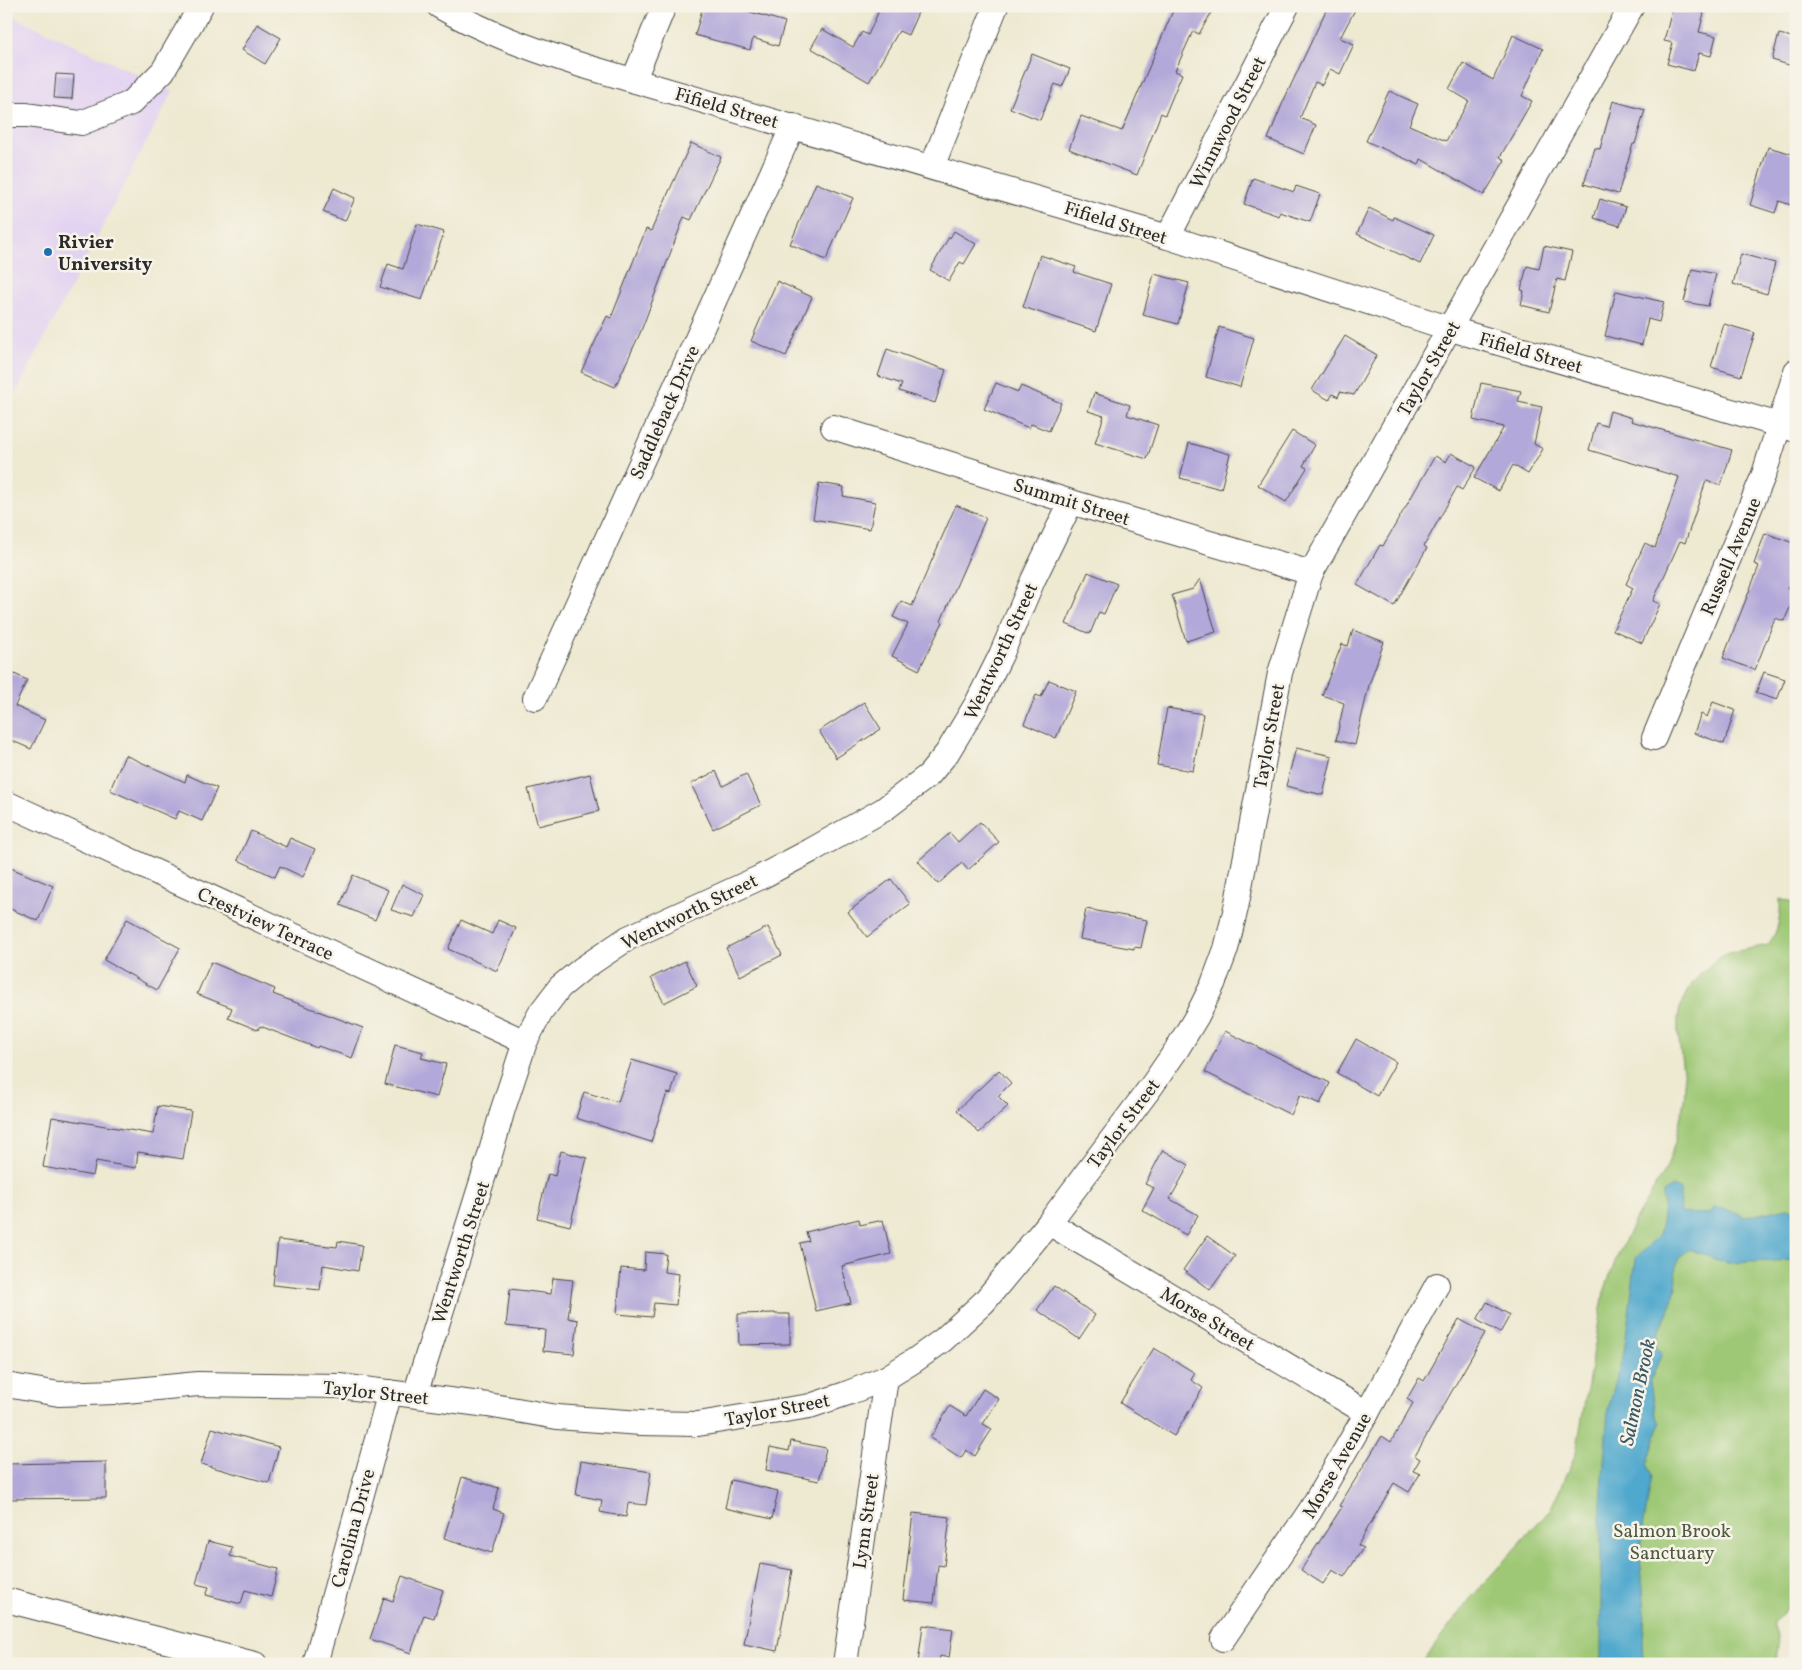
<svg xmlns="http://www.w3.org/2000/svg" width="1802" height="1670" viewBox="0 0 1802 1670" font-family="Vollkorn,serif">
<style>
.built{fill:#e3d3f2}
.green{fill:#9ec875;stroke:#647a50}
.water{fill:#50a8cd;stroke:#3e6a7c}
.building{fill:#b2a8d9}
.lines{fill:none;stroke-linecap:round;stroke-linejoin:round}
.minor-casing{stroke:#484844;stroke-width:26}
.minor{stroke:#fff;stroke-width:24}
.poi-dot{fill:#1f6fb2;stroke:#f7f3e8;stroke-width:2}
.labels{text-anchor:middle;stroke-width:5;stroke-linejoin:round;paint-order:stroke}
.street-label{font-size:19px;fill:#2b2b2b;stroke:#f7f3e8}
.poi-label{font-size:19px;font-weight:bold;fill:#2b2b2b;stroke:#f7f3e8;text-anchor:start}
.park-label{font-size:19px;fill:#4e5a41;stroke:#f7f3e8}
.water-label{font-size:20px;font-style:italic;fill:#385764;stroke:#f7f3e8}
</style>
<rect width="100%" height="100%" fill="#f7f3e8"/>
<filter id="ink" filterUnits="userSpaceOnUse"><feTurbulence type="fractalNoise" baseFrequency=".02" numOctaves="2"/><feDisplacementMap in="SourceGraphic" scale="10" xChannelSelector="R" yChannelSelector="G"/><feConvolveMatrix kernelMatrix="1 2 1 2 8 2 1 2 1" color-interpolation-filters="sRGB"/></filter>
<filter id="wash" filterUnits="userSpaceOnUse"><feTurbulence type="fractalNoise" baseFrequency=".0096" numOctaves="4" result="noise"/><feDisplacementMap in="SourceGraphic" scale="20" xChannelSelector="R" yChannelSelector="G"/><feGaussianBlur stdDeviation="1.12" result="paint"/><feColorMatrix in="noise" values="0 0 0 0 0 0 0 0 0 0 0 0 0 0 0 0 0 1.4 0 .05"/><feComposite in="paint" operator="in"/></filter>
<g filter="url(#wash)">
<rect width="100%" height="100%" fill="#eee9d1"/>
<path class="built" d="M6,13L173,91L6,412Z"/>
<path class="green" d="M1780,899L1796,904V1572C1795,1588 1796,1599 1785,1611C1781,1616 1776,1617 1773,1623C1778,1637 1781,1649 1773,1664H1421L1470,1599L1551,1508L1576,1453L1604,1292L1616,1259L1636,1218L1667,1167L1675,1142L1684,1101L1685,1086L1678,1034V1019L1680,1008L1693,982L1714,961L1728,953L1768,945C1779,930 1781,916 1780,899Z"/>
<path class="water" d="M1673,1186L1680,1190C1680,1198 1682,1204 1680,1212C1688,1215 1701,1213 1710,1214L1715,1207L1735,1212L1745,1217L1788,1208L1796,1211V1260L1726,1263L1689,1249C1686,1252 1680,1256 1678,1260C1675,1269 1678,1278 1676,1287C1672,1308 1659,1326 1655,1347L1662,1353L1650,1382L1655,1413L1660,1423L1647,1466L1652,1475L1642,1535L1640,1557L1645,1611L1643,1640L1644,1664H1601V1503L1608,1409L1624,1352L1636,1258L1659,1235L1663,1218V1192Z"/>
<g id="blocks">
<g class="building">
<path d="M703,6H730L785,22L778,46L753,38L750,50L695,35Z"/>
<path d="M881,6H921L908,35L899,31L869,82L811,48L822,29L853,47L862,32L868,35Z"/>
<path d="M1175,6H1215L1199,34L1193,31L1175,71L1182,74L1165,115L1161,113L1137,175L1069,149L1081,116L1122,131Z"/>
<path d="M1328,6H1357L1340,38L1354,44L1340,74L1330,69L1322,85L1315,82L1300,118L1316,125L1304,154L1268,139L1283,102Z"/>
<path d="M1673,6L1704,13L1699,32L1716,36L1711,56L1699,53L1694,71L1667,64L1673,43L1664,41Z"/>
<path d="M257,24L281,38L265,64L242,50Z"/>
<path d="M1779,34L1796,38V67L1772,60Z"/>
<path d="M1513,35L1543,49L1522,96L1532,101L1500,157L1505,160L1484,195L1421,159L1419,165L1366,141L1389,91L1418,104L1409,125L1446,141L1469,101L1449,89L1463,63L1493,80Z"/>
<path d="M1032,54L1070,69L1062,87L1055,84L1040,120L1010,108Z"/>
<path d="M56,74L74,75L72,99L54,98Z"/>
<path d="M1613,101L1645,110L1635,144H1633L1618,194L1584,184L1595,148L1600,149Z"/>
<path d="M691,143L721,157L691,220L684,217L641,331L615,387L581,372L607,316L611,318L646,229L651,231Z"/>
<path d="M1768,147L1796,155V190L1791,205L1779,201L1775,213L1750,205Z"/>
<path d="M1253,178L1294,192L1296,186L1320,194L1310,222L1280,212L1279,216L1244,204Z"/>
<path d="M816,183L853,198L826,260L790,244Z"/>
<path d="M334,188L355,198L345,221L323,212Z"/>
<path d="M1600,199L1626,207L1620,226L1594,218Z"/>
<path d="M1369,208L1393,220L1394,217L1434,235L1420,264L1357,234Z"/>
<path d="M417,224L444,232L422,300L380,287L388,264L403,269Z"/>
<path d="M954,231L976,244L964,264L960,262L949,281L930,270L949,237L950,238Z"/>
<path d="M1544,246L1572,252L1565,281L1557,279L1549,312L1521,305L1524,291L1521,290L1527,266L1539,269Z"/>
<path d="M1741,254L1775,263L1767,294L1733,284Z"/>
<path d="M1040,255L1076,267L1074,272L1111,284L1096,331L1023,307Z"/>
<path d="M1692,269L1716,274L1708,306L1684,302Z"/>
<path d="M1154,274L1189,283L1178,324L1143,315Z"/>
<path d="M777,281L812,297L786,356L751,341Z"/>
<path d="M1616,291L1664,302L1659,322L1648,319L1642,345L1605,336Z"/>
<path d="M1724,324L1755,333L1741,376L1711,367Z"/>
<path d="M1219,327L1254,338L1240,387L1206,377Z"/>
<path d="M1345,336L1377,355L1354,395L1340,392L1338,397L1333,394L1329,400L1312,390Z"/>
<path d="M887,349L946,370L935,403L899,391L902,384L878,376Z"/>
<path d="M996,383L1018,392L1021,386L1061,403L1049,431L1031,424L1029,428L984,409Z"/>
<path d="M1481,383L1521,391L1518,402L1542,407L1534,444L1543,449L1528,474L1513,465L1499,491L1474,478L1504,427L1473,420Z"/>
<path d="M1094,393L1130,405L1127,415L1158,425L1147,459L1095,443L1104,416L1088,411Z"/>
<path d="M1610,411L1632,418L1631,421L1732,450L1721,485L1706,481L1685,543L1680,541L1653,601L1660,604L1642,643L1613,630L1633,588L1626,584L1645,543L1655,548L1679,477L1589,450L1596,423L1606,426Z"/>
<path d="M1292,431L1315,445L1303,466L1307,468L1286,502L1258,485Z"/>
<path d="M1189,443L1230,454L1221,489L1180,478Z"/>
<path d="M1451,453L1476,467L1462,490L1457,487L1424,546L1427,548L1394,606L1357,585L1380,545L1383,546L1435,456L1446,462Z"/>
<path d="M819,483L844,487L843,496L875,502L870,529L813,519Z"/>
<path d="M956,505L986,518L941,621L943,622L919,670L892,656L908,624L893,617L901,601L912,606Z"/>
<path d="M1765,533L1796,544V566L1787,589L1796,592V594L1784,621L1775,618L1755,670L1723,658L1759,566L1754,564Z"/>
<path d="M1088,572L1117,584L1104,614L1099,612L1090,634L1066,624Z"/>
<path d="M1200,579L1216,632L1186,641L1172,595L1193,589Z"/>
<path d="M1353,630L1384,642L1369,685L1355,745L1336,740L1344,703L1322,695L1342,644L1348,646Z"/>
<path d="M6,670L27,680L15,706L45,720L31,749L6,738Z"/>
<path d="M1764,672L1785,679L1777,700L1756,693Z"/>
<path d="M1049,680L1076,691L1056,738L1024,724L1036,695L1041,697Z"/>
<path d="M864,702L881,729L836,758L819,731Z"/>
<path d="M1713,702L1735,710L1724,744L1694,733L1701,714L1707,717Z"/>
<path d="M1167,708L1203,714L1193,771L1157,765Z"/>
<path d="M1296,748L1332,756L1323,795L1286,786Z"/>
<path d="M125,755L185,782L187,775L217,788L202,821L179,811L175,819L110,790Z"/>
<path d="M716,771L723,786L746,774L761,805L713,829L691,784Z"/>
<path d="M590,774L599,811L538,826L528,789Z"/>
<path d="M980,822L999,842L968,870L962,863L938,884L918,861L950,833L958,842Z"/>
<path d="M251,831L286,847L290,838L315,849L303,877L280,866L275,877L238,860Z"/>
<path d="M6,866L53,886L38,921L6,907Z"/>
<path d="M353,875L388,890L375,920L340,905Z"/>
<path d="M891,879L910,904L867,937L848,912Z"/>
<path d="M402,884L424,895L414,917L391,910Z"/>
<path d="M1086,909L1147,920L1141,948L1134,947V949L1080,939Z"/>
<path d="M127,919L180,948L157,990L104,960Z"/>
<path d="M461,920L492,934L498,920L516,928L497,971L448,949Z"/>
<path d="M768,927L782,955L740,976L726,948Z"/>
<path d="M685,961L697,986L664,1003L651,978Z"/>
<path d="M211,962L275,989L273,994L363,1028L352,1058L318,1046L317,1048L260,1026L258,1030L228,1018L232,1008L197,994Z"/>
<path d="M1225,1031L1330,1083L1320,1104L1300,1095L1291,1115L1205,1072Z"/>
<path d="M1356,1039L1396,1062L1377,1096L1337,1073Z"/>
<path d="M395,1045L423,1052L421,1058L446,1064L437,1097L385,1084Z"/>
<path d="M632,1060L677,1074L671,1094L667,1093L651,1142L576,1118L584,1092L618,1102Z"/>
<path d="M999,1070L1011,1083L998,1096L1008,1106L979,1133L957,1110Z"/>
<path d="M158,1106L191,1111L183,1159L138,1152L136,1168L96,1161L93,1176L43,1167L52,1117L153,1134Z"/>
<path d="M1163,1150L1189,1165L1170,1199L1198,1215L1186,1235L1142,1210L1154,1188L1145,1184Z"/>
<path d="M561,1151L587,1158L570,1226L537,1218L548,1174L555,1176Z"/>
<path d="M859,1219L860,1225L883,1220L891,1254L842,1266L851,1303L816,1311L800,1243L809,1241L806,1232Z"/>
<path d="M1207,1236L1235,1256L1210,1290L1183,1270Z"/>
<path d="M278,1240L337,1247L338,1241L362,1245L358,1271L323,1265L320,1290L273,1285Z"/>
<path d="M645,1252L666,1254L664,1272L679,1274L676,1305L654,1303L652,1317L617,1314L621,1268L644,1270Z"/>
<path d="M553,1278L573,1280L568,1318L578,1320L574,1354L543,1351L545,1330L506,1326L510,1289L551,1294Z"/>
<path d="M1054,1286L1095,1315L1079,1339L1037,1310Z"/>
<path d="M1487,1302L1510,1315L1500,1333L1477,1320Z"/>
<path d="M775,1313V1314H790V1344L739,1345L738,1314Z"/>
<path d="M1459,1319L1485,1333L1415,1456L1420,1459L1413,1471L1420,1474L1409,1492L1394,1483L1358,1545L1363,1548L1344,1577L1332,1570L1323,1584L1301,1570L1342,1507L1339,1506L1382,1436L1391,1442L1413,1403L1407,1399L1419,1378L1424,1381Z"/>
<path d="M1154,1348L1195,1373L1191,1380L1203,1388L1174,1436L1120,1403Z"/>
<path d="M983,1389L999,1399L983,1424L992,1429L975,1456L966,1450L961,1458L930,1438L950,1406L966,1416Z"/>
<path d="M212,1428L279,1447L269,1483L201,1464Z"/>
<path d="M791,1441L826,1448L819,1481L766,1470L770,1447L789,1451Z"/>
<path d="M581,1461L651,1472L646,1505L628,1503L626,1517L600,1512L602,1500L576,1495Z"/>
<path d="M106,1462V1498L6,1499V1464Z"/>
<path d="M462,1477L499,1488L493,1509L504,1513L492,1553L444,1538Z"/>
<path d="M731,1480L778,1491L772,1519L725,1508Z"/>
<path d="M913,1513L950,1517L944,1566L938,1565L934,1603L903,1600Z"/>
<path d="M208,1541L232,1547L230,1556L278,1569L271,1597L245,1590L241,1604L206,1595L209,1587L196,1584Z"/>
<path d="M760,1564L792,1570L777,1651L744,1644Z"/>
<path d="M402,1576L443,1590L434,1618L424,1615L411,1653L370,1639L384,1598L393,1601Z"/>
<path d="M923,1625L953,1629L949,1658L940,1656L939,1664H918Z"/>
</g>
</g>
</g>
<g filter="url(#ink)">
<use href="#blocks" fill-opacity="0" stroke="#484844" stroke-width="1"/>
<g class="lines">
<g class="minor-casing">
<g id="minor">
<path d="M439,6C485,33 534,50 584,66L1168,237L1451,329L1796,430"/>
<path d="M634,79L664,6"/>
<path d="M6,115H27L81,123L131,103L163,71L201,6"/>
<path d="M932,167L996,6"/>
<path d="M1168,237L1287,6"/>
<path d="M833,427L1071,502L1311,573"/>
<path d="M535,698L793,126"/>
<path d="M1654,738L1764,474L1796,371"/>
<path d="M6,803L525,1042"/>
<path d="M1049,1223L1367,1413"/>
<path d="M6,1385L59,1394L115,1392L198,1384L340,1386L488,1405L557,1417L641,1423L698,1424L810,1406L848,1393L886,1378L915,1360L943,1340L984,1302L1049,1223L1153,1084L1177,1049L1197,1016L1213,984L1226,949L1236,908L1280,673L1311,573L1632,6"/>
<path d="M415,1395L488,1162L503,1109L525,1042L541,1012L560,987L582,969L628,938L759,878L810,851L883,810L929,775L947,753L976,705L1001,655L1033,580L1071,502"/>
<path d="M6,1600L255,1664"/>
<path d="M1223,1639L1310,1511L1367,1413L1437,1285"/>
<path d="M315,1664L390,1392"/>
<path d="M845,1664L886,1378"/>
</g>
</g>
<use href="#minor" class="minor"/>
</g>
</g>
<circle class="poi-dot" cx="48" cy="252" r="5"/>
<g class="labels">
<g class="street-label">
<text transform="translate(727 107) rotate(16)" y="7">Fifield Street</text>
<text transform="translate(1227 122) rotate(-63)" y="7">Winnwood Street</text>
<text transform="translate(1116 222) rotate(17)" y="7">Fifield Street</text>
<text transform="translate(1531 352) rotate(16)" y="7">Fifield Street</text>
<text transform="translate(1428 368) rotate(-60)" y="7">Taylor Street</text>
<text transform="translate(664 412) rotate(-66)" y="7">Saddleback Drive</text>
<text transform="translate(1072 501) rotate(17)" y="7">Summit Street</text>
<text transform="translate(1730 556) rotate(-67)" y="7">Russell Avenue</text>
<text transform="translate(1000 651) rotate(-65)" y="7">Wentworth Street</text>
<text transform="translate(1268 736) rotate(-80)" y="7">Taylor Street</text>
<text transform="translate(689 911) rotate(-26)" y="7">Wentworth Street</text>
<text transform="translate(266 923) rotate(25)" y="7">Crestview Terrace</text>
<text transform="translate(1123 1123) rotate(-53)" y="7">Taylor Street</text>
<text transform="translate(460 1252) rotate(-72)" y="7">Wentworth Street</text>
<text transform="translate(1208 1318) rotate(31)" y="7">Morse Street</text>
<text transform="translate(376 1392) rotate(6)" y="7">Taylor Street</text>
<text transform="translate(777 1409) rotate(-11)" y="7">Taylor Street</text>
<text transform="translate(1336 1465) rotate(-60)" y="7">Morse Avenue</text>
<text transform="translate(865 1521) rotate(-82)" y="7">Lynn Street</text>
<text transform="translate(352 1528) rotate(-75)" y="7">Carolina Drive</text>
</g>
<g class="poi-label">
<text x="58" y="248">Rivier<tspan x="58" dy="22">University</tspan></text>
</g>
<g class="park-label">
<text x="1672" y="1537">Salmon Brook<tspan x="1672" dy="22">Sanctuary</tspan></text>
</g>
<g class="water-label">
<text transform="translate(1637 1392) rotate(-78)" y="7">Salmon Brook</text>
</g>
</g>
<rect width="1802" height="1670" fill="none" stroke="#f7f3e8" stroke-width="25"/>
</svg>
